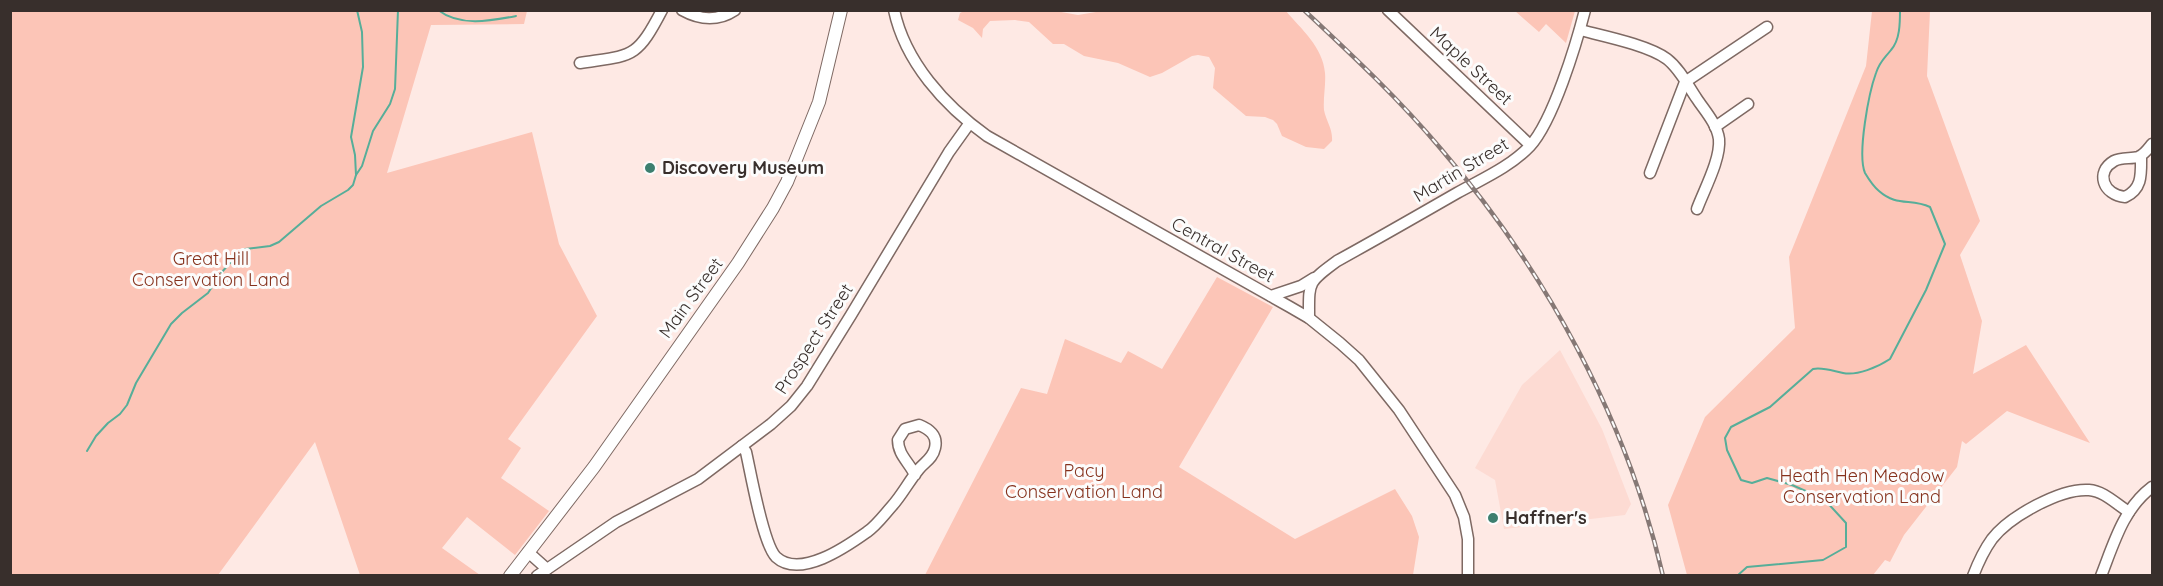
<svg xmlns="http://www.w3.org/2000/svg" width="2163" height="586" viewBox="0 0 2163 586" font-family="Quicksand,sans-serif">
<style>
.built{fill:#fddbd3}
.green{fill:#fcc5b7}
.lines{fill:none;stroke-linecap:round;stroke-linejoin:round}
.stream{stroke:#56ae99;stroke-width:2}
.minor-casing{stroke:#7e6963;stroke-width:13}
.major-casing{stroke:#7e6963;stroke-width:14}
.minor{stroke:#fff;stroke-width:10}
.major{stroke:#fff;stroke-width:12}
.rail-casing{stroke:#867875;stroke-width:4.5}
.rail{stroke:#fcfcfc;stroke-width:2;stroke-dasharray:7;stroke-linecap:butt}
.poi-dot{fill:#3d7f6f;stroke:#fcfcfc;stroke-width:2}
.labels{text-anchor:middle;stroke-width:6;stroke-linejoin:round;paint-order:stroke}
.street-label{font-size:18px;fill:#382f2c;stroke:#fcfcfc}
.poi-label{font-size:18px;font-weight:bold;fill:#382f2c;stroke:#fcfcfc;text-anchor:start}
.park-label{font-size:18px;fill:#86321d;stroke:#fcfcfc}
</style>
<rect width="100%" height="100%" fill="#fee9e4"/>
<path class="built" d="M1560,350L1602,429L1631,504L1625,515L1504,529L1495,480L1475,468L1522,385Z"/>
<g class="green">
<path d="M10,11H527L524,24L431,25L387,173L532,132L559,244L597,316L508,439L521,448L501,478L549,511L515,555L467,517L442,548L480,575H360L315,442L218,575H11Z"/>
<path d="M964,11L1050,10L1078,15L1108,10L1286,11C1301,29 1323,47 1325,73C1326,85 1323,98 1324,110C1326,121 1333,129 1332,141L1324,149L1306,147L1282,136L1277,124L1273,120L1265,117L1246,116L1213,88L1215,68L1209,57L1198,55L1192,56L1162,73L1150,77L1118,63L1084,56L1064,44H1053L1029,22L1015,20L990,21L983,29L982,38L973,28L958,20L960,13Z"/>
<path d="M1515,11L1516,10L1575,11L1566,43L1546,24L1539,32Z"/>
<path d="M1872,11H1930L1927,76L1980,221L1960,255L1982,321L1973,374L2026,345L2090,443L2007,411L1966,444L1962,441L1957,467L1904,535L1890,562L1885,560L1873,575H1687L1668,505L1705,417L1795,328L1789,257L1866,66Z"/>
<path d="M1217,277L1273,307L1179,467L1295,539L1395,489L1412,516L1419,537L1413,575H925L1021,388L1047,394L1065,339L1121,363L1128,351L1162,369Z"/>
</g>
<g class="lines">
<g class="stream">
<path d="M438,10C460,27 490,21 516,16"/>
<path d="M356,175L362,166L373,131L390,104L395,89L398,10"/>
<path d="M87,451L96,436L108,423L120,414L127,405L136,383L171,324L182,313L208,293L221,273L238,254L245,249L270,246L279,242L321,206L348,190L353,185L356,175L355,155L351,137L363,67L362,32L357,10"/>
<path d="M1737,576L1747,567L1823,560L1846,547V523L1824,499L1792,485L1767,478L1752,483L1741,480L1727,450L1725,438L1731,427L1770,407L1813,369C1823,367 1833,371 1843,373C1857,376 1878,367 1890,359L1926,290L1945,244L1930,207C1911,198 1897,207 1879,191C1874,187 1868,178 1865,173C1857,154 1869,92 1876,73C1880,61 1884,59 1891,50C1900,40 1900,23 1900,10"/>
</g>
<g class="minor-casing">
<g id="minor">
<path d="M682,10C700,20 717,22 735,10"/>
<path d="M894,10C905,62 945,106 987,136L1290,307L1309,318L1340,343L1359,360L1399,410L1455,495L1464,517L1468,539V576"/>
<path d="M1388,10L1530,145"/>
<path d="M1580,30C1603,36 1648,45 1667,59C1680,69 1688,86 1697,99C1705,111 1717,124 1719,139C1721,159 1704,190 1697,209"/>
<path d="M580,63C632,55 636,60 662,10"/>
<path d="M1685,82L1767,27"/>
<path d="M1715,127L1748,104"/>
<path d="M2141,156C2141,173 2143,189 2125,197C2103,195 2095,172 2114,161C2121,157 2131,159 2138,157C2144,155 2148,149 2152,144"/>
<path d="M1650,173L1685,82"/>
<path d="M1271,296L1301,286L1314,278"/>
<path d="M1309,318C1309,282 1307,283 1337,261C1377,239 1417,216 1457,193C1482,179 1510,167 1530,146C1553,121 1576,45 1585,10"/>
<path d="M742,446L746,452C751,474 763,544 776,557C800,579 846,547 867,532C876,526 884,515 892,506C902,495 909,481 919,469C925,462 933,458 935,448C938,435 929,429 919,425L905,429L898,440C898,455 909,462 915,475"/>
<path d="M528,552L547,569"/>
<path d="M537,576L616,522L698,479L771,424L791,406L807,386L851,315L949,152L969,124"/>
<path d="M1973,576C1978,563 1984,550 1992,539C2009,517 2060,488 2089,490C2104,491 2116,504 2129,512"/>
<path d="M2101,576C2114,543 2123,509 2152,487"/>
</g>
</g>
<g class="major-casing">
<path id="major" d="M510,576L594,467L738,263L773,208L787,182L819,102L841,10"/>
</g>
<use href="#minor" class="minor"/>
<use href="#major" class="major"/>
<g class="rail-casing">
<path id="rail" d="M1304,10C1352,55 1399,99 1441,149C1545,270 1627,419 1663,576"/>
</g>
<use href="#rail" class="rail"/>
</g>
<g class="poi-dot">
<circle cx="650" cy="168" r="6"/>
<circle cx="1493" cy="518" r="6"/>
</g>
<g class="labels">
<g class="street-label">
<text transform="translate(1471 66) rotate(43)" y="6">Maple Street</text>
<text transform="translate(1461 170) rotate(-31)" y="6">Martin Street</text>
<text transform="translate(1223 250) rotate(29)" y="6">Central Street</text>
<text transform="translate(691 298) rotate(-54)" y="6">Main Street</text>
<text transform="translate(814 339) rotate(-57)" y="6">Prospect Street</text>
</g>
<g class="poi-label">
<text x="662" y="174">Discovery Museum</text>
<text x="1505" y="524">Haffner's</text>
</g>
<g class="park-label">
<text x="211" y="265">Great Hill<tspan x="211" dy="21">Conservation Land</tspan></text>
<text x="1084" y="477">Pacy<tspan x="1084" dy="21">Conservation Land</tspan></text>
<text x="1862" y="482">Heath Hen Meadow<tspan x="1862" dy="21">Conservation Land</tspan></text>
</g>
</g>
<rect width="2163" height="586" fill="none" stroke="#382f2c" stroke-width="24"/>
</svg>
